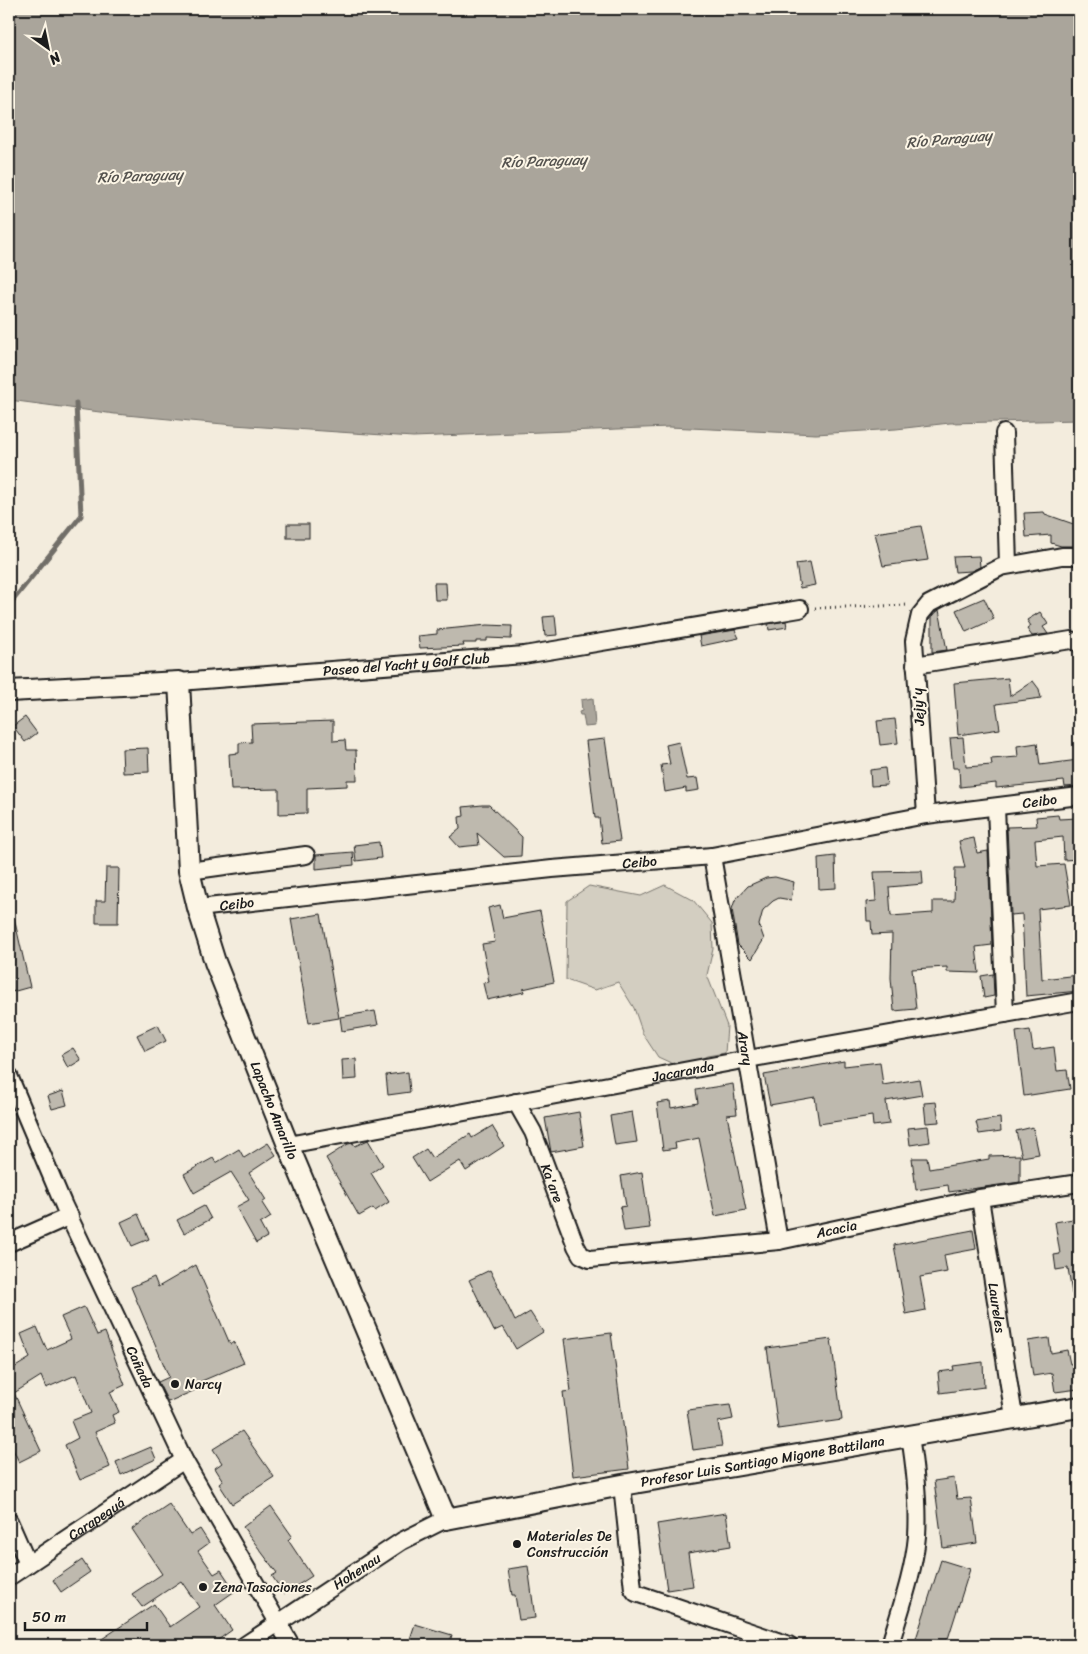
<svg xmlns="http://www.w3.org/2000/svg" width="1088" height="1654" viewBox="0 0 1088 1654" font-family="Sriracha,sans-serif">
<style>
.green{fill:#d3cec1;stroke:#78756e}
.water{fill:#aaa59b;stroke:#716e68}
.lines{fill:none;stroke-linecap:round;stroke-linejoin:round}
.stream{stroke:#716e68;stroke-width:5}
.building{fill:#beb9ae;stroke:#1c1c1c}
.minor-casing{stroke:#1c1c1c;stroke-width:20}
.major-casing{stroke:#1c1c1c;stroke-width:24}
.path{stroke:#1c1c1c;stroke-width:3;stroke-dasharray:1 4;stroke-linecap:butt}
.minor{stroke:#fcf5e5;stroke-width:16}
.major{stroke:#fcf5e5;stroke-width:20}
.poi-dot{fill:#1c1c1c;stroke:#fcf5e5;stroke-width:2}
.labels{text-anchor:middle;stroke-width:4;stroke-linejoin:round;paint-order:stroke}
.street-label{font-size:14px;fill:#1c1c1c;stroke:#fcf5e5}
.poi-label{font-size:14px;fill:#1c1c1c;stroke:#fcf5e5;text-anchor:start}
.water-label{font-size:15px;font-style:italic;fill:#55534f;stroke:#fcf5e5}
</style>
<rect width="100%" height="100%" fill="#f3ecdd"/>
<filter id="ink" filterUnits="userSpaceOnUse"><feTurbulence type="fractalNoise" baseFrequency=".02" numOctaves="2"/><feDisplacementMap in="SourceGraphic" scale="10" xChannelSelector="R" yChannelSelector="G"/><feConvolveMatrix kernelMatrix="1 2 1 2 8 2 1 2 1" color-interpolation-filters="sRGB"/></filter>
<g filter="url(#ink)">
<path class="green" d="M665,885L693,900L712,923L713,949L707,975L727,1026L725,1053L707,1056L682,1068L658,1057L643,1034L634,1008L618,982L595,990L566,980L567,901L589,886L641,896Z"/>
<g class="water">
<path d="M9,9H1079V420L950,423L896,429L816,434L669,427L413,437L234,425L115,414L9,400Z"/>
<path d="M593,698L595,726L585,727L583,715H580L579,712L582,711L581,700Z"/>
</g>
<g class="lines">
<path class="stream" d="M9,610L14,599L81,516L76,403"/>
</g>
<g class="building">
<path d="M1044,512L1045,514L1079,526V546H1061L1051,543V535L1026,537L1024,513Z"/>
<rect x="287" y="524" width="22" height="14"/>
<path d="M921,526L928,560L883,566L875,533Z"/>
<path d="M979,556L980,567L971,571L955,572L953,557Z"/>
<path d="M810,562L815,585L800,588L796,564Z"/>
<path d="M434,583H446L447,600H435Z"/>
<path d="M984,598L994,619L966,632L956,610Z"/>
<path d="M939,610L947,650L932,652V616Z"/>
<path d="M1040,612L1048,624L1043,627L1048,634L1032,636L1027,629L1031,626L1027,620Z"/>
<path d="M555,616L557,635L545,636L543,617Z"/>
<path d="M786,621L787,627L769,630L768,624Z"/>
<path d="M487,625L512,626L511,639L487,638V641H476V643H463L464,646L420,648L418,636L437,634V630Z"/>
<path d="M735,630L739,638L701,646L699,636Z"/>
<path d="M1008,678L1010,696L1033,681L1039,689L1041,698L996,704L1000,729L958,735L954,683Z"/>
<path d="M25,717L37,733L25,742L13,726Z"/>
<path d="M895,719L898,743L880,745L877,721Z"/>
<path d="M333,721V741L345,740L346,750H356L357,780H347V786L307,788V813L279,814V789L231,790L229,754L239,753V743L252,742L251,724Z"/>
<path d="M963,737L966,767L992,765L991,759L1018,757L1017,746L1037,743L1040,765L1078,760L1079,786L1065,787L1064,781L996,788V783L960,787L959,768H953L950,738Z"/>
<path d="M605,739L620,841L602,843L599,818H595L586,741Z"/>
<path d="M679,742L687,779L697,778L699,790L686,792V788L665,792L661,765L670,764L666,745Z"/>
<path d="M148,748L149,772L123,773L122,749Z"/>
<path d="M885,768L887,785L871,786L870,770Z"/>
<path d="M482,805H489L522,837L521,856L504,857L477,833L479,845L459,847L450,837L460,829L459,817L464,816L463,807Z"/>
<path d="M1058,815L1059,819L1078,818L1079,859L1064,860L1063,837L1035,840L1037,866L1064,864L1071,905L1038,909L1042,979L1079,975V991L1026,996L1022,914L1011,915L1007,827L1037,826L1036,817Z"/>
<path d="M974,838L977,853L988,851L992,945L976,947L979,973L947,972V967L912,969L916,1009L894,1011L891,978L892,934L872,935L871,921H867L866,902L876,901L874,872L922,871L923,884L889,887L891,916L933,913V901H954L955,868H965L959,841Z"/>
<path d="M379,842L381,858L356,861L354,845Z"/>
<path d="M353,852L354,865L316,869V855Z"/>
<path d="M835,856L836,888L819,889L818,858Z"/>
<path d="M106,868H119L118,923H96V901H105Z"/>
<path d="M775,877L794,882L791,900L779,898L773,901L763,910L759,925L764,939L752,959L738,945L732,909L735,900L748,886L766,878Z"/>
<path d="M500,905L503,918L540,911L554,982L523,989L524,992L487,1000L483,983L489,982L482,944L495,942L488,908Z"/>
<path d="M321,914L339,1018L309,1023L291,919Z"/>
<path d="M9,918H14L30,987L12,992L9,980Z"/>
<path d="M993,974L994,996L984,998L981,976Z"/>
<path d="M375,1011L378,1025L342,1031L340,1017Z"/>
<path d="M158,1025L166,1041L145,1051L137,1035Z"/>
<path d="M1030,1030L1033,1050L1054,1047L1057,1071L1067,1070L1070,1089L1024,1096L1016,1032Z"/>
<path d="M73,1048L81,1060L68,1068L61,1055Z"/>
<path d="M356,1059L357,1079L343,1080L342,1060Z"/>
<path d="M844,1061V1066L880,1062L883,1085L919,1079L922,1095L886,1101L889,1124L873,1126L872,1116L819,1124L815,1097L770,1105L764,1075Z"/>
<path d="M408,1072L410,1092L388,1095L386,1075Z"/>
<path d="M733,1084L737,1114L727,1115L746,1210L715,1216L699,1138L675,1143L676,1148L663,1150L657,1103L670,1101L671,1108L698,1103L696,1090Z"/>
<path d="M63,1091L67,1105L52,1109L48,1096Z"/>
<path d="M936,1102L939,1122L926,1123L924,1103Z"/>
<path d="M579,1112L584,1146L551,1152L545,1118Z"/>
<path d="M632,1112L637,1142L615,1145L610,1116Z"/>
<path d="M1000,1118L1001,1131L979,1134L976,1122Z"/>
<path d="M492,1126L504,1146L466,1171L460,1161L427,1182L412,1158L426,1149L432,1158L470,1134L472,1138Z"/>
<path d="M928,1126L930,1142L910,1145L908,1128Z"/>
<path d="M1033,1127L1039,1154L1022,1157L1016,1131Z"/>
<path d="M368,1140L383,1165L371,1173L389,1202L375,1211L373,1208L359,1216L326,1158L348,1144L353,1143L355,1146Z"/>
<path d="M268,1143L276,1155L249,1173L266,1200L262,1203L271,1217L260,1224L267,1237L256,1243L236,1207L249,1200L231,1172L194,1193L184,1174L213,1158L216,1163L239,1149L244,1158Z"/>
<path d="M1020,1155V1182L949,1192L948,1185L916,1190L912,1158H927L929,1169L989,1159V1156Z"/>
<path d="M642,1172L650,1228L624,1231L620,1207L626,1206L621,1176Z"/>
<path d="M204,1206L211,1219L184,1233L177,1220Z"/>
<path d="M138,1214L149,1239L132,1246L121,1222Z"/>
<path d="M1079,1218V1293L1072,1294L1068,1268L1056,1270L1054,1255L1060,1254L1055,1222Z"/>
<path d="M973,1230L976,1249L944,1255L947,1272L920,1277L926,1310L906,1314L894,1245Z"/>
<path d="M196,1265L230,1344L234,1342L244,1363L197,1383L200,1388L168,1402L158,1382L169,1377L131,1287L154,1277L158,1287Z"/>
<path d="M490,1270L515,1321L530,1312L543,1332L516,1349L503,1327L494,1331L469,1280Z"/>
<path d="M84,1307L97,1335L105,1332L125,1385L110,1392L119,1412L112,1415L115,1423L95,1432L110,1467L80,1480L65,1445L78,1438L71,1421L91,1413L76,1375L46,1388L41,1376L14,1393L41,1451L19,1462L9,1441V1371L30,1358L21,1334L37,1327L47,1350L71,1339L61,1317Z"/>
<path d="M611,1333L629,1469L573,1476L563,1392L571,1391L564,1339Z"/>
<path d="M1049,1338L1051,1353L1067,1350L1070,1364L1079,1362V1389L1055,1392L1052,1373L1033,1376L1028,1341Z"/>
<path d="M831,1339L842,1420L778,1429L767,1348Z"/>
<path d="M983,1362L984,1387L940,1393L938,1372L954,1370L953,1366Z"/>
<path d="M730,1405L733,1419L718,1422L722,1446L693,1450L687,1410Z"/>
<path d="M242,1431L274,1477L232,1504L219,1484L223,1481L215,1468L222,1463L213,1449Z"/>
<path d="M151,1447L156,1459L121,1475L116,1462Z"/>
<path d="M954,1478L957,1499L971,1498L977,1543L943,1548L934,1481Z"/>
<path d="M169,1504L190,1535L200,1529L209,1543L198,1551L214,1574L221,1570L235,1591L215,1605L232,1630L211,1645H139L135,1640L127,1645H93L154,1604L170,1627L199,1607L181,1581L142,1607L132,1594L162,1574L132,1529Z"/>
<path d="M271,1506L292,1536L288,1540L312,1576L284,1594L272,1576L277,1573L243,1527Z"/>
<path d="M726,1513L731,1546L688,1553L693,1586L667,1590L657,1524Z"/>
<path d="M82,1560L90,1572L61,1592L53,1580Z"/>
<path d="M941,1560L970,1569L946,1645H914Z"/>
<path d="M528,1566L535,1618L519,1620L515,1595H512L508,1569Z"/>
<path d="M415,1624L452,1635L449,1645H408Z"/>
</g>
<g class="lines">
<g class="minor-casing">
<g id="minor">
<path d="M1004,433L1008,565"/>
<path d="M915,665L1071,640L1079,643"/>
<path id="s1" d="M179,682L524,655L800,609"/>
<path d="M996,808L1005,1014"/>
<path d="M926,815L914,641L920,615L929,604L1001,567L1062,556H1079"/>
<path id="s2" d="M712,856L779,1241"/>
<path d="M189,871L306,855"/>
<path id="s3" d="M198,908L552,869L712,856L926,815L1079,796"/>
<path id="s4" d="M9,1076L64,1206L184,1460L291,1645"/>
<path id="s5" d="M516,1102L533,1132L576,1246L581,1255L590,1259L779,1241L980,1198L1079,1183"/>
<path id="s6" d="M288,1145L748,1059L1079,1001"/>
<path id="s7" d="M980,1198L1014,1417"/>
<path d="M9,1243L70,1216"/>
<path d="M622,1485L633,1589L636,1593L789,1645"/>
<path d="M9,1521L28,1564"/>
<path id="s8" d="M9,1577L184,1460"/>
<path d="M892,1638C902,1605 914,1570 917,1536C919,1503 915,1468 910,1436"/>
<path id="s9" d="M245,1645L402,1541L446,1519"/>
</g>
</g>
<g class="major-casing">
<g id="major">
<path id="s10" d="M9,691L179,682L189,871L198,908L215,962L288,1145L446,1519L622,1485L1079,1407"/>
</g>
</g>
<path class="path" d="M815,608L909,605"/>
<use href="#minor" class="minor"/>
<use href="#major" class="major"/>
</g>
</g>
<g class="poi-dot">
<circle cx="175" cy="1384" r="5"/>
<circle cx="517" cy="1544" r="5"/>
<circle cx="203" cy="1587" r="5"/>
</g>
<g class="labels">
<g class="street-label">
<text dy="5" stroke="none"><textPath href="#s1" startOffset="228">Paseo del Yacht y Golf Club</textPath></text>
<text transform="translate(918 707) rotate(-94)" y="5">Jejy'y</text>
<text dy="5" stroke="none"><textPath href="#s3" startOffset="849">Ceibo</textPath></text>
<text dy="5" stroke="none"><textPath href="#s3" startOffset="444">Ceibo</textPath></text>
<text dy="5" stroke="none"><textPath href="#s3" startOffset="39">Ceibo</textPath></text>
<text dy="5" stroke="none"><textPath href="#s2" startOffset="195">Arary</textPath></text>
<text dy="5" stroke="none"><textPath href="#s6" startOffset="402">Jacaranda</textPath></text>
<text dy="5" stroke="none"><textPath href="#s10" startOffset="614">Lapacho Amarillo</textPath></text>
<text dy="5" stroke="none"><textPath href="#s5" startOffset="89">Ka'are</textPath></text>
<text dy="5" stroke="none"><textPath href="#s5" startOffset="425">Acacia</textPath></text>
<text dy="5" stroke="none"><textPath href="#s7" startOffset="111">Laureles</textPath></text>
<text dy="5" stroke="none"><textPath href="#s4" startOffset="319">Cañada</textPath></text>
<text dy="5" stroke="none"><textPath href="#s10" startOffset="1379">Profesor Luis Santiago Migone Battilana</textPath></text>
<text dy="5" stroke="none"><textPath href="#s8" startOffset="105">Carapeguá</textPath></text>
<text dy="5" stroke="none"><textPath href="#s9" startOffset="134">Hohenau</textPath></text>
</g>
<g class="poi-label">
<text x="185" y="1389">Narcy</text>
<text x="527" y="1541">Materiales De<tspan x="527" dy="16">Construcción</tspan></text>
<text x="213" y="1592">Zena Tasaciones</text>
</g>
<g class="water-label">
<text transform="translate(949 139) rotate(-5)" y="5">Río Paraguay</text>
<text transform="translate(544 161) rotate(-2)" y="5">Río Paraguay</text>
<text transform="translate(140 176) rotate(-2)" y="5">Río Paraguay</text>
</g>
</g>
<rect width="1088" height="1654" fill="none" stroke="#fcf5e5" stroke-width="30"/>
<rect x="15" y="15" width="1058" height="1624" fill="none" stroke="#1c1c1c" stroke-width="2" filter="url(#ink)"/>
<g transform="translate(48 48) rotate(147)" stroke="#fcf5e5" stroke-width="4" paint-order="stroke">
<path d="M0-4L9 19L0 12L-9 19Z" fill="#1c1c1c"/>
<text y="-8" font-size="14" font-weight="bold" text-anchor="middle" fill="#1c1c1c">N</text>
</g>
<path d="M25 1622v8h122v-8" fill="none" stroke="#1c1c1c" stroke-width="2.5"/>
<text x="32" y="1622" font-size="15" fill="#1c1c1c" stroke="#fcf5e5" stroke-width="4" paint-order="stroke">50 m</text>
</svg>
